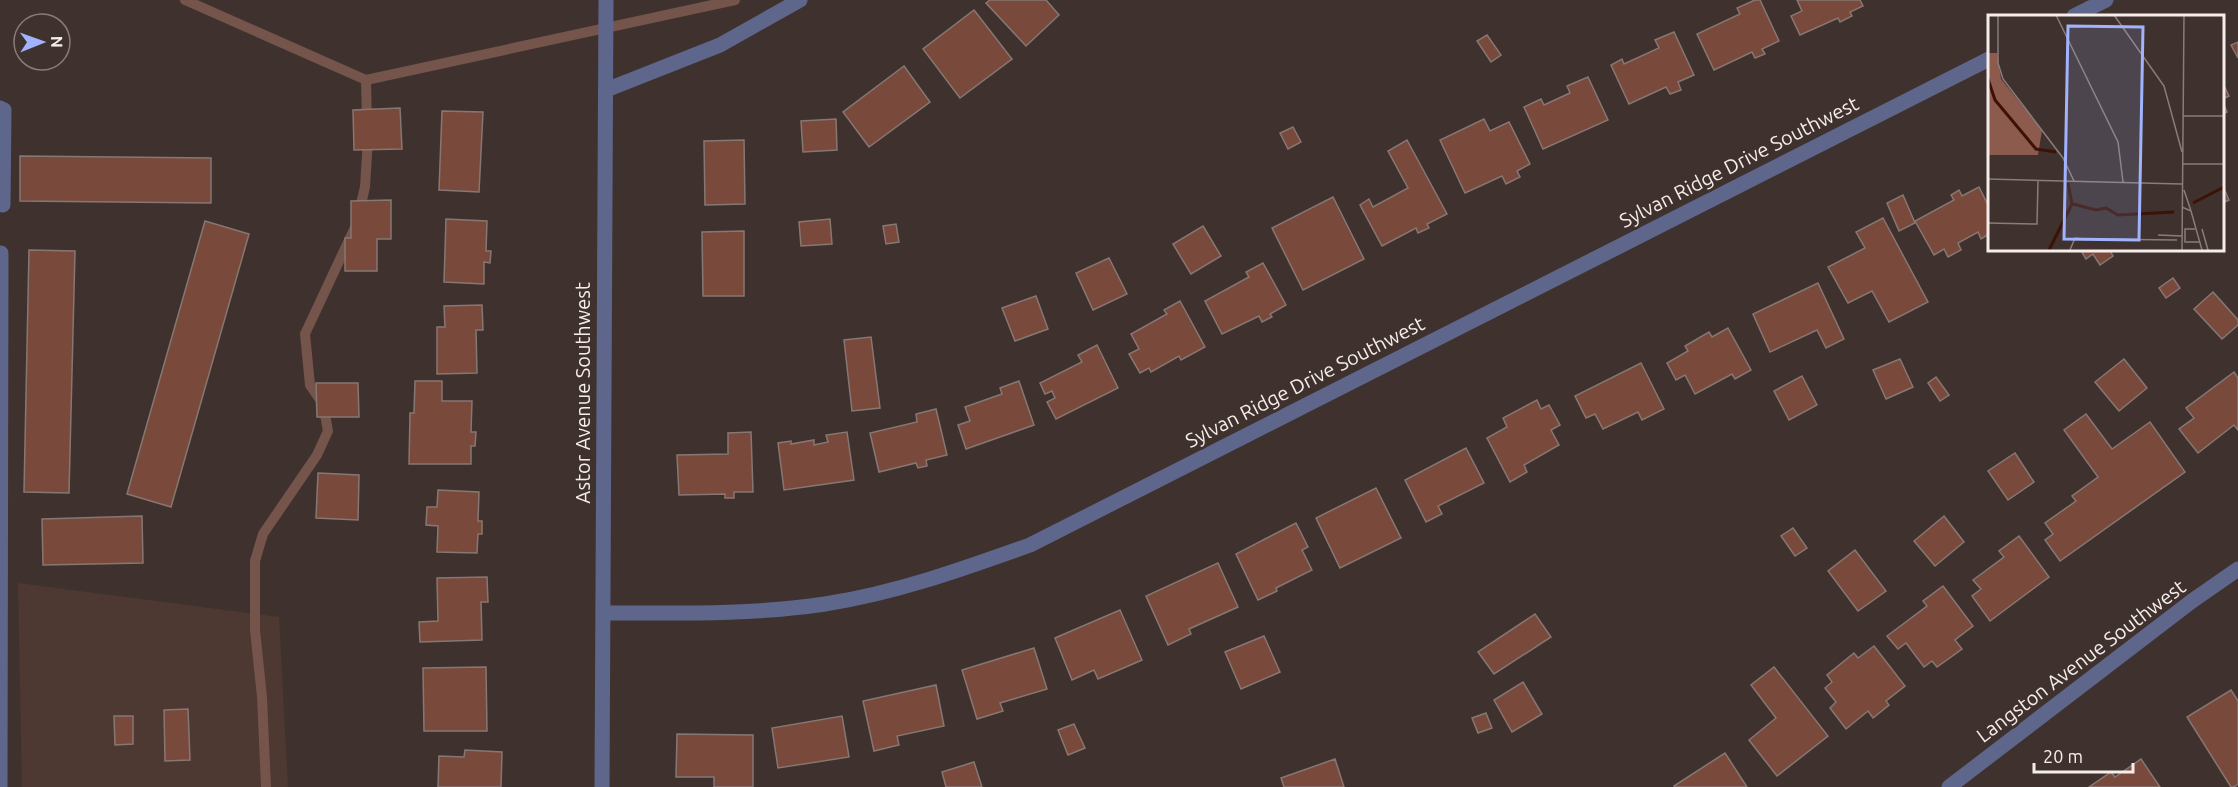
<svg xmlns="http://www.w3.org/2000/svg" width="2238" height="787" viewBox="0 0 2238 787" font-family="Ubuntu,sans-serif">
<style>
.built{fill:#4d3832}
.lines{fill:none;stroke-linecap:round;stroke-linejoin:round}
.stream{stroke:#74544b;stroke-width:10}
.building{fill:#79493c;stroke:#877773;stroke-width:1.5}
.minor{stroke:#5e678b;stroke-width:15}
.labels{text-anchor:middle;stroke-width:6;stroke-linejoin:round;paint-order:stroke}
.street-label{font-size:20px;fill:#f6edeb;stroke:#3f322e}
.inset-river{fill:none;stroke:#3c1206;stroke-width:3}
.inset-road{fill:none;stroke:#887d7a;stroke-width:1.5}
.view{fill:#a1b3fd;fill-opacity:0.15;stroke:#a1b3fd;stroke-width:3}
.inset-edge{fill:none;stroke:#f6edeb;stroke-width:3}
</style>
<rect width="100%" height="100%" fill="#3f322e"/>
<path class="built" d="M18,583L279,617L288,787H22Z"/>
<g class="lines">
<g class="stream">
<path d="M185,0L366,80L735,0"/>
<path d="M366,80L367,122"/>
<path d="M266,787L262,697L255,630V561L263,534L317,455L328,431L323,404L310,385L305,334L356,225L365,187L368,138"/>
</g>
</g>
<g class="building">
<path d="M990,0H1046L1059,15L1026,46L986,3Z"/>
<path d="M1755,0H1760L1779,41L1762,49L1765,54L1755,58L1752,52L1714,70L1697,34L1740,14L1737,8Z"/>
<path d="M1797,0H1860L1863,6L1850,12L1852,16L1840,22L1838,18L1800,35L1791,16L1802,11Z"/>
<path d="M974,10L1012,59L960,98L923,49Z"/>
<path d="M1674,32L1694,75L1678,82L1681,90L1670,94L1666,87L1629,104L1611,65L1622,59L1624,64L1659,48L1655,40Z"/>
<path d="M1487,35L1501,55L1491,62L1477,41Z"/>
<path d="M2238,42V58L2231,45Z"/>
<path d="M904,66L930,102L869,147L843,112Z"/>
<path d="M1588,77L1608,120L1543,149L1524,107L1541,99L1544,105L1570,93L1567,86Z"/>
<path d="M2222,81L2229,96L2222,99Z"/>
<path d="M2222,100L2227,112L2222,115Z"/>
<path d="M400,108L402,149L354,150L353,110Z"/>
<path d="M442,111L483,112L479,192L439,190Z"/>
<path d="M836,119L837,150L803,152L801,121Z"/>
<path d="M1484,119L1490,131L1509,122L1530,164L1517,171L1520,177L1506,184L1502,176L1465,193L1440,140Z"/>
<path d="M1293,127L1301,142L1288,149L1280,133Z"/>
<path d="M744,140L745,204L705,205L704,141Z"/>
<path d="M1407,140L1447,214L1427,224L1429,228L1418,233L1416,228L1382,246L1360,205L1369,199L1373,207L1408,188L1388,151Z"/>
<path d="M20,156L211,158V203L20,201Z"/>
<path d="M2222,184L2229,200L2222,203Z"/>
<path d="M1979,187L1989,207V234L1981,239L1978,232L1958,243L1961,250L1948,257L1944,249L1934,255L1915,221L1954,200L1951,195L1959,190L1962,196Z"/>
<path d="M1903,195L1915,223L1899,231L1887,203Z"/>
<path d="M1333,197L1364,259L1303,290L1272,228Z"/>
<path d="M391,200V239H377V271H345V238H351V201Z"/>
<path d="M1883,218L1928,302L1889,322L1872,291L1848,303L1828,267L1865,248L1856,232Z"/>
<path d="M446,219L487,221L486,251H491L490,263L484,262V284L444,282Z"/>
<path d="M830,219L832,244L801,246L799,222Z"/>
<path d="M205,221L249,234L171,507L127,494Z"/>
<path d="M896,224L899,242L886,244L883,226Z"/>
<path d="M1203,226L1221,256L1191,274L1173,244Z"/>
<path d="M744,231V296H703L702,232Z"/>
<path d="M2080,249H2109L2113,256L2100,265L2093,254L2086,259Z"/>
<path d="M29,250L75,251L69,493L24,492Z"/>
<path d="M1109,258L1127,294L1093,310L1076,273Z"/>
<path d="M1263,263L1286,305L1270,314L1272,317L1262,322L1259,316L1222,334L1205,301L1249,277L1246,272Z"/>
<path d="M2173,278L2180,288L2166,298L2159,288Z"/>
<path d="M1818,283L1844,339L1826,348L1817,330L1770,352L1753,314Z"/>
<path d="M2213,292L2238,320V325L2222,339L2194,309Z"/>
<path d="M1036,296L1048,329L1015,341L1002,308Z"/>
<path d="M1180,301L1205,347L1181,360L1179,356L1151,372L1149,368L1140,373L1129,354L1139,349L1131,334L1167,314L1164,310Z"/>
<path d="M482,305L483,330H476L477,373L437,374V327H445L444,306Z"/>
<path d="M1728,328L1751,370L1735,379L1732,374L1695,394L1685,375L1676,380L1667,363L1688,351L1685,346L1709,332L1712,337Z"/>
<path d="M871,337L880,408L852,411L844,340Z"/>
<path d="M1097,345L1118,388L1056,419L1047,402L1055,398L1052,391L1045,394L1040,383L1082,362L1078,355Z"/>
<path d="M1900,359L1913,387L1886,399L1873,370Z"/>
<path d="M2124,359L2147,388L2119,411L2095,382Z"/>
<path d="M1641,363L1664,409L1642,420L1638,412L1603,429L1595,414L1586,418L1575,396Z"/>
<path d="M2234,372L2238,378V430L2234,425L2198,453L2179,429L2194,418L2186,408Z"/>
<path d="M1802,376L1817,405L1789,420L1774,391Z"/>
<path d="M1936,377L1949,395L1940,401L1928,383Z"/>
<path d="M415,381H442V401H472L471,432H476L475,446H471V464H409L410,413H414Z"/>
<path d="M1019,381L1034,425L966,449L958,425L970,421L965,407L1002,394L1000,388Z"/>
<path d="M316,383H358L359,417H317Z"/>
<path d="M1537,400L1541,409L1549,405L1560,425L1551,430L1559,445L1524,465L1527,472L1510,482L1487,438L1507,427L1503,418Z"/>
<path d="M936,409L947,455L926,460L927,466L918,468L916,463L879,472L870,433L917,422L916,414Z"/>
<path d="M2086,414L2112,449L2150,422L2185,472L2060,561L2045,540L2053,534L2045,523L2076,501L2072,496L2098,477L2064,430Z"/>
<path d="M751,432L753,492H734V498H725V494L679,495L677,455L728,454V433Z"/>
<path d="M847,432L854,480L784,490L778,443L791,441V444L814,440V445L828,442L826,435Z"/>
<path d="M1466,448L1484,483L1438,506L1442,514L1426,522L1405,480Z"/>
<path d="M2015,453L2034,482L2008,500L1988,471Z"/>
<path d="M318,473L359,475L358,520L316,518Z"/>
<path d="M1376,488L1401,538L1340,568L1316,518Z"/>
<path d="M438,490L479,492L478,521H482V534H478L477,553L437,552L438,526L426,525L427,507H437Z"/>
<path d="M142,516L143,563L43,565L42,519Z"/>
<path d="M1944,516L1964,542L1935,566L1914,541Z"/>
<path d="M1296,523L1308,547L1302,550L1312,570L1276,588L1277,591L1258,600L1236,554Z"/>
<path d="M1793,528L1807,548L1795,556L1781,536Z"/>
<path d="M2019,536L2049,577L1990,621L1972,596L1981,589L1973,580L2004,557L1999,551Z"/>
<path d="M1855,550L1886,591L1858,611L1828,571Z"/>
<path d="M1218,563L1238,607L1189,629L1191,634L1168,645L1146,596Z"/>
<path d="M487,577L488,602H481L482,640L420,642L419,622L438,621L437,578Z"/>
<path d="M1943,586L1973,626L1955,640L1962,649L1937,667L1932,661L1924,667L1906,643L1898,649L1887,636L1927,606L1923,601Z"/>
<path d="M1120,610L1142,660L1098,679L1094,670L1072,680L1055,638Z"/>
<path d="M1535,614L1551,637L1494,674L1478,652Z"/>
<path d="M1264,636L1280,672L1241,689L1225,652Z"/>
<path d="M1874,646L1905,686L1886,701L1889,705L1873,718L1868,711L1846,729L1830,708L1836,702L1825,688L1832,682L1827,675L1854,653L1858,658Z"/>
<path d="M1034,648L1047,689L1000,703L1003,711L977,719L962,670Z"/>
<path d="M486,667L487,731H424L423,668Z"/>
<path d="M1774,667L1828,736L1777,776L1749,740L1776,718L1751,685Z"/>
<path d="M1523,682L1542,714L1512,732L1494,700Z"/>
<path d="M936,685L944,726L897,736L899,745L874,751L863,701Z"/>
<path d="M2231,690L2238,701V784L2234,787H2231L2187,717Z"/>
<path d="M188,709L190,760L165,761L164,710Z"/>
<path d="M1486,713L1492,728L1478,733L1472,718Z"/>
<path d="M114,716H133V744L115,745Z"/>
<path d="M842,716L849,757L778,768L772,728Z"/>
<path d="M1074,724L1085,748L1068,755L1058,730Z"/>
<path d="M677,734L753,735V787H714V777H676Z"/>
<path d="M465,750L502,752L501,787H438L439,756L464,757Z"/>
<path d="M1725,753L1747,787H1674V786Z"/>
<path d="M1335,759L1344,787H1284L1281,778Z"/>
<path d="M2141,759L2160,787H2089L2111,772L2115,777Z"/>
<path d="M974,762L982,787H946L942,772Z"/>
</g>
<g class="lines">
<g class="minor">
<path d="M2074,16L2106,0"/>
<path d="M606,90L720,45L800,0"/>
<path d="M0,108L4,110L3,205"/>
<path d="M603,613C677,613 751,615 825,604C896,593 963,569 1030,545L1989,59"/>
<path d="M0,787L1,253"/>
<path d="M602,787L606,0"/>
<path d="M1949,787L2192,601L2238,569"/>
</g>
</g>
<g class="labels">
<g class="street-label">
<text transform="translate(1739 162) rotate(-27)" y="7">Sylvan Ridge Drive Southwest</text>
<text transform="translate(1305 382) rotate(-27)" y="7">Sylvan Ridge Drive Southwest</text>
<text transform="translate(583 393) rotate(-90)" y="7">Astor Avenue Southwest</text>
<text transform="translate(2081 661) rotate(-37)" y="7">Langston Avenue Southwest</text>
</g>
</g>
<g transform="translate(1988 15)">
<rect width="236" height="236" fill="#3f322e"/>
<path d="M0,38H9L13,64L54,115L50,140H0Z" fill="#8d5b4d"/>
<path class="inset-river" d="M0,64L7,85L48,134L68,137M205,188L236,172M85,189L108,195L118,193L130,200L186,197M61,235L84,189L80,168"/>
<path class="inset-road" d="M10,0V48L15,64L75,143L86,166M68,0L130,127L135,167M126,0L176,71L194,137M195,101H236M195,149H236M0,164L194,169M196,175L203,196M194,192L203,196L214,235M0,208L49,209L50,165M207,214H197V227H211M214,214L220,235M170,220L194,221M100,224L189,225M82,235L87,223L96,224M194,235L196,0"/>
<path class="view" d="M80,11L155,12L151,225L76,224Z"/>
<rect width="236" height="236" class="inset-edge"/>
</g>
<g transform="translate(42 42) rotate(89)"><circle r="28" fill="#3f322e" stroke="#887d7a" stroke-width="1.5"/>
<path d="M0-4.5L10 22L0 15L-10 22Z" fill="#a1b3fd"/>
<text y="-9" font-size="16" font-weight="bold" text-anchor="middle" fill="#f6edeb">N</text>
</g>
<path d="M2034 763v9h99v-9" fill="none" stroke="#f6edeb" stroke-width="3"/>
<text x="2043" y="763" font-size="18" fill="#f6edeb" stroke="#3f322e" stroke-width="4.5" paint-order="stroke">20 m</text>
</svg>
